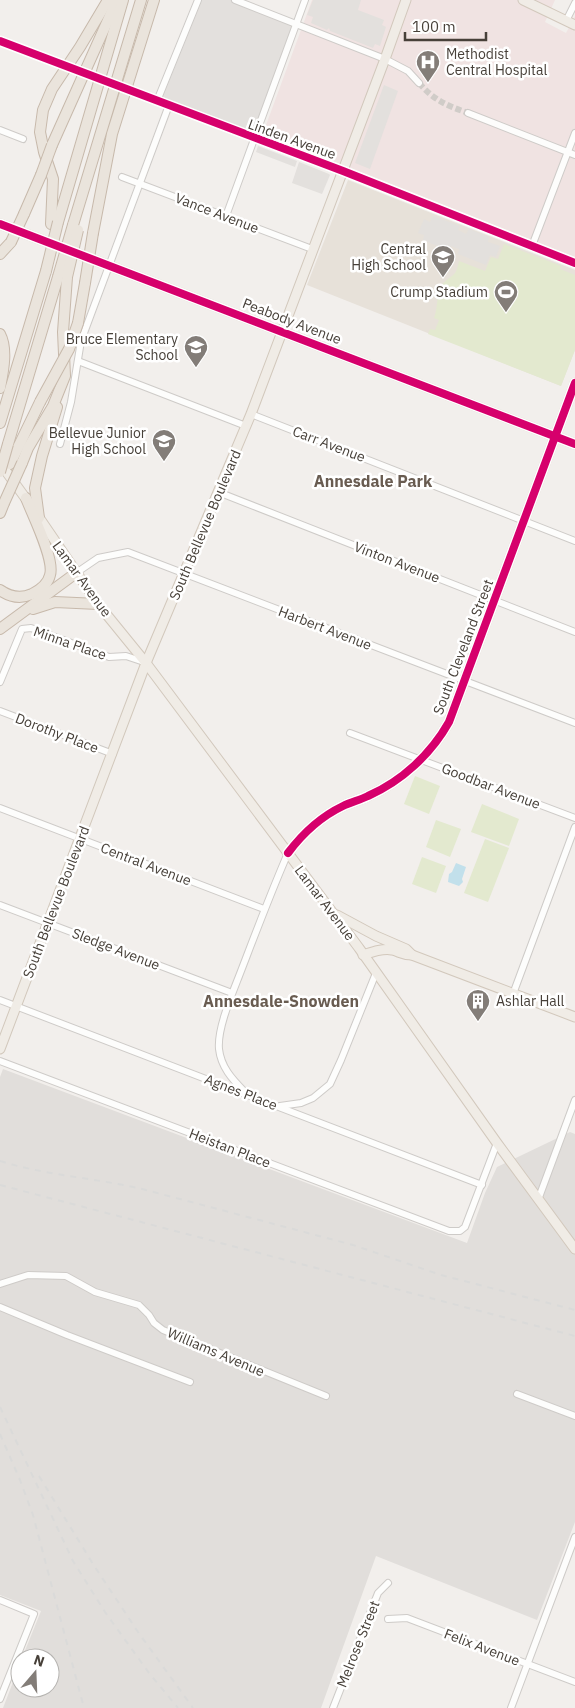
<svg xmlns="http://www.w3.org/2000/svg" width="575" height="1708" viewBox="0 0 575 1708" font-family="'IBM Plex Sans',sans-serif">
<style>
.industrial{fill:#e1dedb}
.education{fill:#e7e1d9}
.medical{fill:#f0e3e2}
.green{fill:#e3e9cf}
.parking{fill:#e3e0dd}
.water{fill:#c2e0eb}
.lines{fill:none;stroke-linecap:round;stroke-linejoin:round}
.minor-tunnel{stroke:#d0ccc8;stroke-width:6;stroke-dasharray:6 3;stroke-linecap:butt}
.minor-casing{stroke:#cecbc8;stroke-width:8}
.major-casing{stroke:#d2c8bc;stroke-width:11}
.highway-casing{stroke:#c7b9ab;stroke-width:12}
.minor{stroke:#fdfdfc;stroke-width:6}
.major{stroke:#f0ece6;stroke-width:9}
.highway{stroke:#eae4dc;stroke-width:10}
.rail{stroke:#dadad9;stroke-width:2;stroke-dasharray:6 6;stroke-linecap:butt}
.minor-bridge-casing{stroke:#cecbc8;stroke-width:8;stroke-linecap:butt}
.highway-bridge-casing{stroke:#c7b9ab;stroke-width:12;stroke-linecap:butt}
.minor-bridge{stroke:#fdfdfc;stroke-width:6}
.highway-bridge{stroke:#eae4dc;stroke-width:10}
.cycleway-casing{stroke:#fff;stroke-width:11}
.cycleway{stroke:#d6006c;stroke-width:8}
.labels{text-anchor:middle;stroke-width:5;stroke-linejoin:round;paint-order:stroke}
.poi-label{font-size:14px;fill:#474039;stroke:#fff;text-anchor:end}
.street-label{font-size:14px;fill:#474039;stroke:#fff}
.quarter-label{font-size:16px;font-weight:bold;fill:#695c51;stroke:#fff}
</style>
<rect width="100%" height="100%" fill="#f2efec"/>
<path class="industrial" d="M3,1069L467,1243L485,1193L497,1167L570,1132L575,1134V1522L537,1620L376,1556L321,1708H3L20,1664V1688H50V1658H22L41,1611L0,1595V1077Z"/>
<path class="education" d="M348,180L575,270V350L561,386L307,285Z"/>
<path class="medical" d="M312,0H555L545,22L566,33L575,16V257L351,168L262,136Z"/>
<g class="green">
<path d="M504,244L561,266L560,269L575,275V350L561,386L428,334L430,329L435,330L439,320L434,318C438,308 436,297 441,287C444,280 451,278 455,273C457,270 458,265 459,261L485,271L491,257L498,259Z"/>
<path d="M415,776L440,786L429,814L404,804Z"/>
<path d="M482,804L519,819L509,846L471,832Z"/>
<path d="M436,820L461,829L450,857L426,847Z"/>
<path d="M485,839L509,848L488,902L464,893Z"/>
<path d="M422,857L446,866L436,893L412,884Z"/>
</g>
<g class="parking">
<path d="M198,0H235L296,24L254,139L157,101Z"/>
<path d="M313,0H361L358,10L384,20L382,25L386,27L380,46L375,44L373,48L330,31L329,28L327,30L311,23L313,17L307,15Z"/>
<path d="M384,85L398,91L370,169L355,163Z"/>
<path d="M258,146L297,161L295,167L256,152Z"/>
<path d="M299,162L329,174L330,175L322,194L292,183Z"/>
<path d="M433,216L460,226L458,230L466,234L469,229L489,237L488,242L500,246L496,257L490,255L486,265L458,254L459,249L451,246L449,251L423,240L424,235L418,233L424,219L430,222Z"/>
</g>
<path class="water" d="M456,863L466,867L462,879L463,882L459,886L448,882L449,874L452,872Z"/>
<g class="lines">
<path class="minor-tunnel" d="M419,83C435,101 446,105 468,113"/>
<g class="minor-casing">
<g id="minor">
<path d="M235,0L385,59L408,71L419,83"/>
<path d="M566,21L575,3"/>
<path d="M0,41L51,61"/>
<path d="M142,95L343,171L575,263"/>
<path d="M157,101L198,0"/>
<path d="M468,113L575,155"/>
<path d="M0,130L23,139"/>
<path d="M122,177L312,249"/>
<path d="M226,216L305,0"/>
<path d="M532,246L575,133"/>
<path d="M78,361L246,426"/>
<path d="M251,414L575,541"/>
<path d="M60,444L71,402L81,341L169,105"/>
<path d="M218,492L575,632"/>
<path d="M76,573L98,558L128,552L575,723"/>
<path d="M0,682L22,629L31,628L109,657L126,656L144,662"/>
<path d="M0,711L113,754"/>
<path d="M350,733L575,818"/>
<path d="M0,808L264,909"/>
<path d="M0,905L232,993"/>
<path d="M513,994L575,827"/>
<path d="M0,1000L482,1185"/>
<path d="M0,1061L449,1231H460L465,1227L497,1143"/>
<path d="M244,1091C232,1079 221,1067 219,1049C217,1028 233,992 241,971C256,932 271,892 288,853"/>
<path d="M280,1106L301,1103L313,1098L330,1084L341,1060L376,973"/>
<path d="M538,1200L575,1100"/>
<path d="M0,1284L28,1275L66,1276L95,1292L139,1305L149,1315L154,1323L163,1330L326,1396"/>
<path d="M0,1307L67,1335L190,1382"/>
<path d="M517,1394L575,1416"/>
<path d="M0,1600L34,1614L0,1699"/>
<path d="M388,1619L407,1618L575,1682"/>
<path d="M333,1708L378,1593L388,1583"/>
<path d="M511,1708L575,1537"/>
</g>
</g>
<g class="major-casing">
<g id="major">
<path d="M523,0L575,25"/>
<path d="M0,224L575,444"/>
<path d="M0,463L29,503"/>
<path d="M36,513L98,604L146,663L359,948L497,1143L575,1249"/>
<path d="M288,853C303,833 320,817 343,806C351,802 360,800 368,796C402,781 431,754 449,722L575,383"/>
<path d="M337,915L376,936L406,949L412,955"/>
<path d="M363,955C372,952 382,948 392,950C400,952 402,955 412,955L575,1017"/>
<path d="M0,1049L146,663L251,414L385,59L406,0"/>
</g>
</g>
<g class="highway-casing">
<g id="highway">
<path d="M52,145L117,0"/>
<path d="M24,214L41,175"/>
<path d="M58,222L123,0"/>
<path d="M51,224L53,179L44,152L40,132L43,110L52,89L80,47L108,0"/>
<path d="M73,225L141,0"/>
<path d="M93,233L112,134L154,0"/>
<path d="M0,254L11,242"/>
<path d="M78,323L85,283"/>
<path d="M0,334C8,349 3,372 0,388"/>
<path d="M0,423L46,271"/>
<path d="M8,444L58,277"/>
<path d="M22,463L28,448L53,406L65,376L63,332L67,277"/>
<path d="M10,464L40,402"/>
<path d="M0,513L4,503"/>
<path d="M39,518L35,488L42,456L57,407"/>
<path d="M0,590C10,597 21,599 32,594C40,590 48,584 50,575C55,559 32,514 26,498"/>
<path d="M33,609L55,602L98,604"/>
<path d="M0,629L76,573"/>
</g>
</g>
<use href="#minor" class="minor"/>
<use href="#major" class="major"/>
<use href="#highway" class="highway"/>
<g class="rail">
<path d="M0,1161C48,1176 98,1178 146,1190L353,1245L441,1275L575,1310"/>
<path d="M0,1185L575,1336"/>
<path d="M0,1407L73,1561L105,1612L149,1673L178,1708"/>
<path d="M0,1434L20,1480L33,1515L84,1708"/>
<path d="M39,1476L93,1564L138,1632L193,1708"/>
</g>
<g class="minor-bridge-casing">
<path id="minor-bridge" d="M51,61L142,95"/>
</g>
<g class="highway-bridge-casing">
<g id="highway-bridge">
<path d="M41,175L52,145"/>
<path d="M11,242L24,214"/>
<path d="M46,271L58,222"/>
<path d="M58,277L73,225"/>
<path d="M67,277L78,230"/>
<path d="M85,283L93,233"/>
<path d="M40,402L69,349L78,323"/>
<path d="M0,472L8,444"/>
<path d="M4,503L22,463"/>
</g>
</g>
<use href="#minor-bridge" class="minor-bridge"/>
<use href="#highway-bridge" class="highway-bridge"/>
<g class="cycleway-casing">
<g id="cycleway">
<path d="M0,41L343,171L575,263"/>
<path d="M0,224L575,444"/>
<path d="M288,853C303,833 320,817 343,806C351,802 360,800 368,796C402,781 431,754 449,722L575,383"/>
</g>
</g>
<use href="#cycleway" class="cycleway"/>
</g>
<defs>
<g id="hospital-pin" transform="scale(1.25)"><path d="M0 17L-7.5 6A9.5 9.5 0 1 1 7.5 6Z" fill="#837d78" stroke="#fff"/><path d="M-5-5h3v3.5h4V-5h3V5h-3V1.5h-4V5h-3Z" fill="#fff"/></g>
<g id="school-pin" transform="scale(1.25)"><path d="M0 17L-7.5 6A9.5 9.5 0 1 1 7.5 6Z" fill="#837d78" stroke="#fff"/><path d="M0-5L7-2L0 1L-7-2ZM-4 1L0 2.5L4 1V4Q0 6-4 4Z" fill="#fff"/></g>
<g id="stadium-pin" transform="scale(1.25)"><path d="M0 17L-7.5 6A9.5 9.5 0 1 1 7.5 6Z" fill="#837d78" stroke="#fff"/><path d="M0-5a6.5 5 0 1 0 0 10a6.5 5 0 1 0 0-10ZM-3.5-1.8h7v3.6h-7Z" fill="#fff"/></g>
<g id="building-pin" transform="scale(1.25)"><path d="M0 17L-7.5 6A9.5 9.5 0 1 1 7.5 6Z" fill="#837d78" stroke="#fff"/><path d="M-4-6H4V6H1V3H-1V6H-4ZM-2.5-4.3h1.7v1.8h-1.7ZM.8-4.3h1.7v1.8H.8ZM-2.5-1h1.7V.8h-1.7ZM.8-1h1.7V.8H.8Z" fill="#fff"/></g>
</defs>
<g fill-rule="evenodd">
<use href="#hospital-pin" x="428" y="62"/>
<use href="#school-pin" x="443" y="257"/>
<use href="#stadium-pin" x="506" y="292"/>
<use href="#school-pin" x="196" y="347"/>
<use href="#school-pin" x="164" y="441"/>
<use href="#building-pin" x="478" y="1001"/>
</g>
<g class="labels">
<g class="poi-label">
<text x="446" y="59" text-anchor="start">Methodist<tspan x="446" dy="16">Central Hospital</tspan></text>
<text x="426" y="254">Central<tspan x="426" dy="16">High School</tspan></text>
<text x="488" y="297">Crump Stadium</text>
<text x="178" y="344">Bruce Elementary<tspan x="178" dy="16">School</tspan></text>
<text x="146" y="438">Bellevue Junior<tspan x="146" dy="16">High School</tspan></text>
<text x="496" y="1006" text-anchor="start">Ashlar Hall</text>
</g>
<g class="street-label">
<text transform="translate(292 139) rotate(20)" y="5">Linden Avenue</text>
<text transform="translate(217 213) rotate(21)" y="5">Vance Avenue</text>
<text transform="translate(292 321) rotate(21)" y="5">Peabody Avenue</text>
<text transform="translate(329 444) rotate(21)" y="5">Carr Avenue</text>
<text transform="translate(205 525) rotate(-67)" y="5">South Bellevue Boulevard</text>
<text transform="translate(397 562) rotate(21)" y="5">Vinton Avenue</text>
<text transform="translate(82 579) rotate(54)" y="5">Lamar Avenue</text>
<text transform="translate(325 628) rotate(21)" y="5">Harbert Avenue</text>
<text transform="translate(70 643) rotate(19)" y="5">Minna Place</text>
<text transform="translate(463 647) rotate(-69)" y="5">South Cleveland Street</text>
<text transform="translate(57 733) rotate(21)" y="5">Dorothy Place</text>
<text transform="translate(491 786) rotate(21)" y="5">Goodbar Avenue</text>
<text transform="translate(146 864) rotate(21)" y="5">Central Avenue</text>
<text transform="translate(56 902) rotate(-69)" y="5">South Bellevue Boulevard</text>
<text transform="translate(325 903) rotate(53)" y="5">Lamar Avenue</text>
<text transform="translate(116 949) rotate(21)" y="5">Sledge Avenue</text>
<text transform="translate(241 1092) rotate(21)" y="5">Agnes Place</text>
<text transform="translate(230 1148) rotate(21)" y="5">Heistan Place</text>
<text transform="translate(216 1352) rotate(23)" y="5">Williams Avenue</text>
<text transform="translate(358 1644) rotate(-68)" y="5">Melrose Street</text>
<text transform="translate(482 1647) rotate(21)" y="5">Felix Avenue</text>
</g>
<g class="quarter-label">
<text x="373" y="487">Annesdale Park</text>
<text x="281" y="1007">Annesdale-Snowden</text>
</g>
</g>
<g transform="translate(35 1673) rotate(19)"><circle r="24" fill="#ffffff" stroke="#b5b3b0"/>
<path d="M0-4L9 19L0 12L-9 19Z" fill="#837d78"/>
<text y="-8" font-size="14" font-weight="bold" text-anchor="middle" fill="#474039">N</text>
</g>
<path d="M405 32v8h81v-8" fill="none" stroke="#474039" stroke-width="2.5"/>
<text x="412" y="32" font-size="15" fill="#474039" stroke="#ffffff" stroke-width="4" paint-order="stroke">100 m</text>
</svg>
